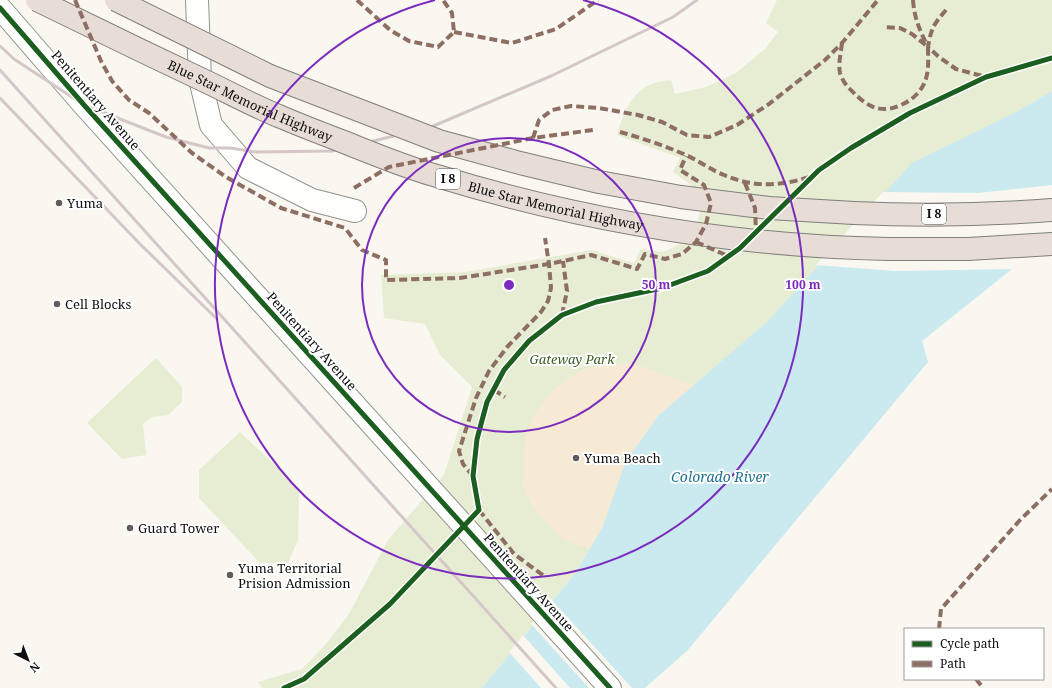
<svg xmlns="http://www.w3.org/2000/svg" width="1052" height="688" viewBox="0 0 1052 688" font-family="'Noto Serif',serif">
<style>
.green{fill:#e7edd2}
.sand{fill:#f7ead4}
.water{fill:#cbeaf0}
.pier{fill:#faf7f0}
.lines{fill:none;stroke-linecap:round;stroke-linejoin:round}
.minor-casing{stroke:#93928f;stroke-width:24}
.highway-casing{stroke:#807f7c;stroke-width:24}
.minor{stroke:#fefefd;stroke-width:22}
.highway{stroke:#e7dcd6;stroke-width:22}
.rail{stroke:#d5c6c8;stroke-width:3}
.highway-bridge-casing{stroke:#807f7c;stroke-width:24;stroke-linecap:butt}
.highway-bridge{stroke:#e7dcd6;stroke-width:22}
.quiet{stroke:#8d6e63;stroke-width:4;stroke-dasharray:8 4;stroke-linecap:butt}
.cycleway-casing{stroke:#fff;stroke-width:8}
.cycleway{stroke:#1b5e20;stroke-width:5}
.ring{fill:none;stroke:#7b2cbf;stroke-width:2}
.poi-dot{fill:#5f5e5c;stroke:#fff;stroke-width:1.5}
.labels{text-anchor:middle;stroke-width:4;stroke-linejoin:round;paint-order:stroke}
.shield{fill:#fff;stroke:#555;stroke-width:1}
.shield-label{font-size:12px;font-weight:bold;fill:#0c0c0c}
.street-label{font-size:13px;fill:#0c0c0c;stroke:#fff}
.poi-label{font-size:13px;fill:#0c0c0c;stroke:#fff;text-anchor:start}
.park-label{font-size:13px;font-style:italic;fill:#385e23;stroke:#fff}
.water-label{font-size:14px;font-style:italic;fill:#227392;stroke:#fff}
.centre{fill:#7b2cbf;stroke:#fff;stroke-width:2}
.ring-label{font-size:12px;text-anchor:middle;font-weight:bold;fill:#7b2cbf;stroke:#fff;stroke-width:4;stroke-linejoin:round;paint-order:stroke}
</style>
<rect width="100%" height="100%" fill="#faf7f0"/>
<g class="green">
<path d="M777,0H1052V91L1016,112L658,416L602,528L576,572L482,688H262L258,682L302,669L326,644L349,614L388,540L444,475L472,387L440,355L425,324L384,318L381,275L465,272L591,250L634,263L641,249L663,252L684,242L697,224L702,204L698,190L673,172L680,158L617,135C623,113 632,90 655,83C660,81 665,81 671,80L675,94L706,87L736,73L765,49L778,32L766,23Z"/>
<path d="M156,358L182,387V402L168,415L152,417L143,424L146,455L122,459L87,423Z"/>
<path d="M240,432L299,488L298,540L288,563H260L199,498V470Z"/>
</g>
<path class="sand" d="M628,363L644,367L693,386L658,416L602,528L590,549L576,545L562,538L534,509L523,487L524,454L526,433L534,417L547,396L564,381L582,370L601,365Z"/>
<path class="water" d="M1052,91V237L922,341L928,362L687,651L645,688H482L576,572L602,528L626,461L658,416L767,322L912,163L1016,112Z"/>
<g class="pier">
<path d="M1052,185V239L1014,269L896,271L816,265L883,192L978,193Z"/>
<path d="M551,599L632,688H589L531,624Z"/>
<path d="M523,635L570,688H541L509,652Z"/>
</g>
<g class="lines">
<g class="minor-casing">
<g id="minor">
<path d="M197,0L200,79L211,125L248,168L312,200L355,211"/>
<path d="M0,8L84,105L610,688"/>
</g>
</g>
<g class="highway-casing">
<g id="highway">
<path d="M854,213C920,216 986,215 1052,210"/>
<path d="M889,249H968L1052,244"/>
</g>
</g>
<use href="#minor" class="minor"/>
<use href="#highway" class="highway"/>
<g class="rail">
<path d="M0,46L14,59L84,105L166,137L209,148H230L256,152L332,151L431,127L551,76L673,17L697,0"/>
<path d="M0,70L556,688"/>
<path d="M0,98L141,245L217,319"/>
</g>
<g class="highway-bridge-casing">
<g id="highway-bridge">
<path id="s1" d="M37,0C94,28 150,55 207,82C232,94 256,107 281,117C302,126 323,134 344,142C374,154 405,167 437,176C584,221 735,246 889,249"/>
<path d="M116,0L270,76L439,141L520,163L599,182L681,197L769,208L854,213"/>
</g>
</g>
<use href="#highway-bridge" class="highway-bridge"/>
<g class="quiet">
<path d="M75,0L101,61L112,81L129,100L149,113L192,153L226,177L281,208L345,228L362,250L386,260V280L460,278L549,264L591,255L637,269L645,254L665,259L682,254L696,242L706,224L711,203L704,185L680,170L686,156"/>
<path d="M357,0L390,30L409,41L438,47L454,32L452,13L443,0"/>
<path d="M913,0C914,16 919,29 926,43"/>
<path d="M946,10C934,24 931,28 928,47L939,57L956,69L986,77"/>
<path d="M454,32L512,43L556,29L598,0"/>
<path d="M842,43C841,53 838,64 840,73C842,80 847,87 852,91C867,107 882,115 903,104C910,101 917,95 921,89C930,76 928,61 928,47L912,34L900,28L884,27"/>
<path d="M620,132C642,138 665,146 686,155C699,161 711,170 724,175C754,188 780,186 810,177"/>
<path d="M533,138L539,120L552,110L571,106L599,108L638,115L662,122L687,135L709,137L737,125L769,104L825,60L842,43L878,0"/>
<path d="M745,183L755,208L756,232"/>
<path d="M354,188L389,167L533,138L593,130"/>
<path d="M696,242L728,256"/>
<path d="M562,315L567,291L563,261"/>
<path d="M494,390L505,397"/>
<path d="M473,476L463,464L459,451L476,398L489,371L508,346L541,312L548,301L551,288L549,264L545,238"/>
<path d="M479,510L514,554L544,576"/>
<path d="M939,629L941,609L1020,520L1052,489"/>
<path d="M976,679L983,688"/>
</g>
<g class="cycleway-casing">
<g id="cycleway">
<path d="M0,8L84,105L610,688"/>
<path d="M284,688L304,679L390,604L479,510L473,476L477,439L487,402L504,370L529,341L562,315L596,302L662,288L708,271L740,248L819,170L851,148L910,113L986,77L1052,58"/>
</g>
</g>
<use href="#cycleway" class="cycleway"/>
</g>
<g class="ring">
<circle cx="509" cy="285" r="147"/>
<path d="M583 0A294 294 0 1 1 435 0"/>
</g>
<g class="poi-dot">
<circle cx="59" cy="203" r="4"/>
<circle cx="57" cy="304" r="4"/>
<circle cx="576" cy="458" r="4"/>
<circle cx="130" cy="528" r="4"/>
<circle cx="230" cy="575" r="4"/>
</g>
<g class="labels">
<g class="shield">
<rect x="436" y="169" width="24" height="20" rx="3"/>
<rect x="922" y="204" width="24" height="20" rx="3"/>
</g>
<g class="shield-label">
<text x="448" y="183">I 8</text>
<text x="934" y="218">I 8</text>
</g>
<g class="street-label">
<text transform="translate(96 100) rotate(49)" y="5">Penitentiary Avenue</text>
<text dy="5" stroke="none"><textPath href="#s1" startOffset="236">Blue Star Memorial Highway</textPath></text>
<text dy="5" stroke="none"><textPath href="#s1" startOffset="560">Blue Star Memorial Highway</textPath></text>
<text transform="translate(312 341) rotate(48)" y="5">Penitentiary Avenue</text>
<text transform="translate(529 582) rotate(48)" y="5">Penitentiary Avenue</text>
</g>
<g class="poi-label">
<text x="67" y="208">Yuma</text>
<text x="65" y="309">Cell Blocks</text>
<text x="584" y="463">Yuma Beach</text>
<text x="138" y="533">Guard Tower</text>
<text x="238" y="573">Yuma Territorial<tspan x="238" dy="15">Prision Admission</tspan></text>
</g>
<g class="park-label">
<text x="572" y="364">Gateway Park</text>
</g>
<g class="water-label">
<text x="720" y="482">Colorado River</text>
</g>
</g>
<circle cx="509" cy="285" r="6" class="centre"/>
<g class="ring-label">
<text x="656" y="289">50 m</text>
<text x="803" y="289">100 m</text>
</g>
<rect x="904" y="628" width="140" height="52" fill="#ffffff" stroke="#9e9e9e"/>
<rect x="912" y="641" width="20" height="6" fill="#1b5e20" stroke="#9e9e9e"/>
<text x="940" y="648" font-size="12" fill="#0c0c0c">Cycle path</text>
<rect x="912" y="661" width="20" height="6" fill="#8d6e63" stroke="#9e9e9e"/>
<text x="940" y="668" font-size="12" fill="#0c0c0c">Path</text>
<g transform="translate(28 660) rotate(138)" stroke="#ffffff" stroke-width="3" paint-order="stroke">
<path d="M0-3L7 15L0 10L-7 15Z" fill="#0c0c0c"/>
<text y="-6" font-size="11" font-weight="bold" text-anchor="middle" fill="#0c0c0c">N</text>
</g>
</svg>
